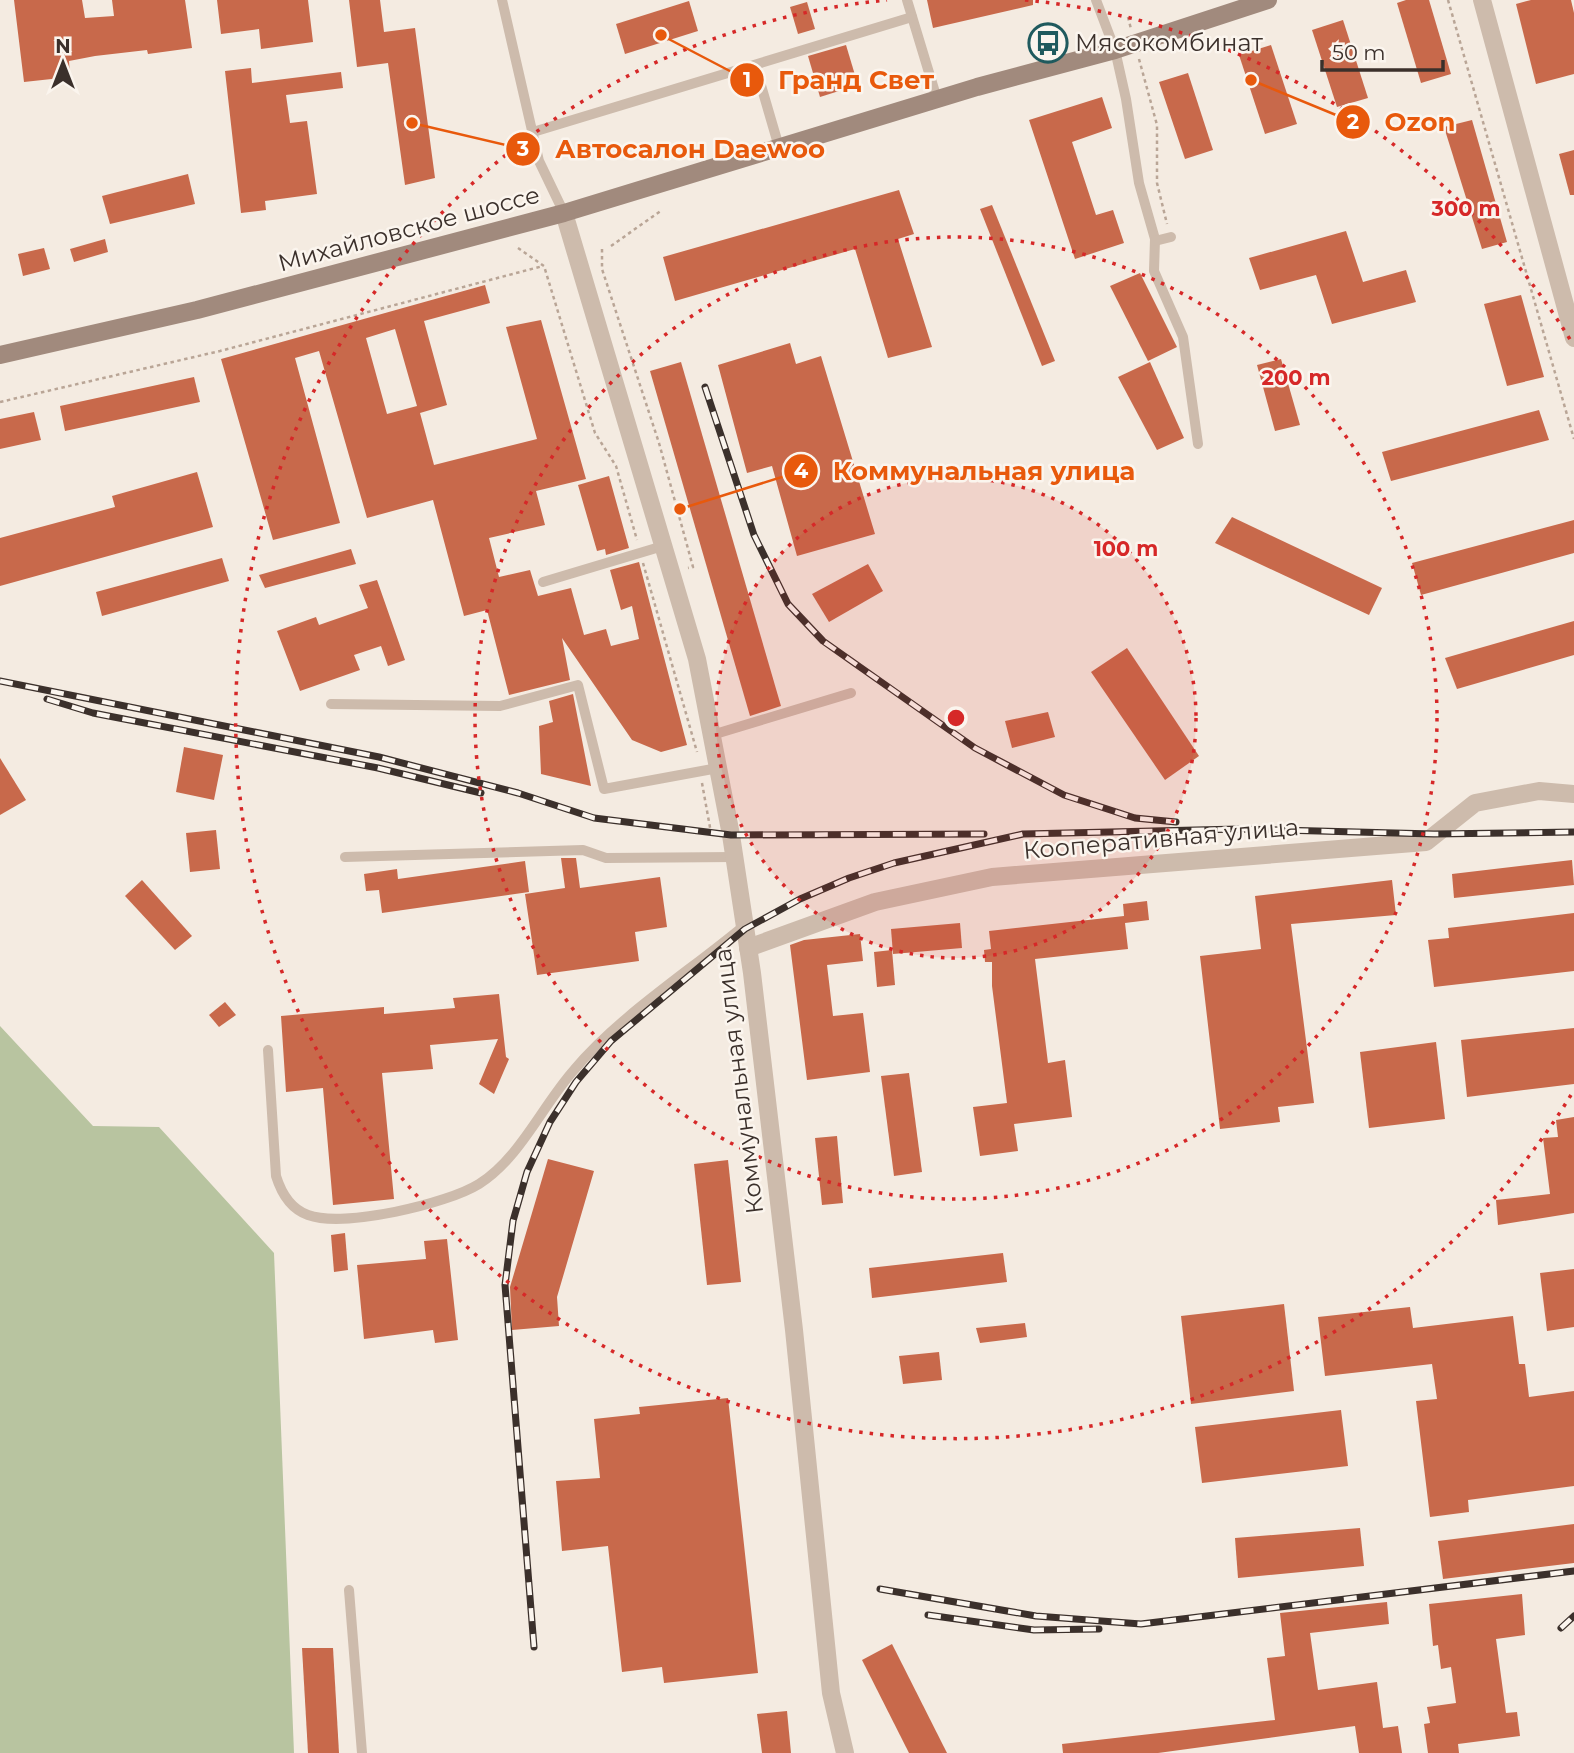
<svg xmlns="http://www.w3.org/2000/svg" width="1574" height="1753" viewBox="0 0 1574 1753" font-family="Montserrat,sans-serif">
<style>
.green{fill:#b8c4a0}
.building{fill:#c8694b;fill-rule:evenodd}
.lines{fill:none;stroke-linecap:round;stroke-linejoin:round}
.path{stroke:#b9a596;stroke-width:2.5;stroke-dasharray:3.5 3.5;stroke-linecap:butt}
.service{stroke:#cdbbac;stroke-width:10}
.minor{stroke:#cdbbac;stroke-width:18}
.secondary{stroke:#a18a7d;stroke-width:18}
.rail-casing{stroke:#3b302b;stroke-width:7}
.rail{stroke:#fbf5ee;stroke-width:4.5;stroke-dasharray:13;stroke-linecap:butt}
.ring{fill:none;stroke:#d62828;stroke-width:3.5;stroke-dasharray:3.5 7}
.labels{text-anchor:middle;stroke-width:5;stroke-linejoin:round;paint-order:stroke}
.poi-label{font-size:24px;fill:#3b302b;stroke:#fbf5ee;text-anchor:start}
.street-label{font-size:24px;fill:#3b302b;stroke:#fbf5ee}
.centre{fill:#d62828;stroke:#fbf5ee;stroke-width:3.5}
.ring-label{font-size:21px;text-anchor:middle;font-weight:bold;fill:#d62828;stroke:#fbf5ee;stroke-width:5;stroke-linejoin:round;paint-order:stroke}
.leader{fill:none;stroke:#e8590c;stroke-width:2.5}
.callout-dot{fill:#e8590c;stroke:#fbf5ee;stroke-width:2.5}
.mark-label{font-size:21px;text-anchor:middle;font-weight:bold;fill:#fff}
.callout-label{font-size:26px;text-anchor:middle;font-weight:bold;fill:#e8590c;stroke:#fbf5ee;stroke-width:5;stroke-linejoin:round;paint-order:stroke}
</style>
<rect width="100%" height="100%" fill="#f4ebe1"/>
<path class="green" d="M0,1026L93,1126L159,1127L274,1253L294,1753H0Z"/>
<g class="building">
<path d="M14,0H82L85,18L114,16L112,0H185L192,48L148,54L147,50L95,56L69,61L70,77L24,82Z"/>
<path d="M217,0H308L313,42L261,49L259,29L221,34Z"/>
<path d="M349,0H380L384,32L415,28L435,178L405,185L388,63L357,67Z"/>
<path d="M927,0H1033V5L933,28Z"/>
<path d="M1406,0H1429L1451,74L1421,83L1397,3Z"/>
<path d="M1531,0H1571L1574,13V74L1536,84L1516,4Z"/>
<path d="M689,1L698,31L625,54L616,24Z"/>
<path d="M807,2L815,29L798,34L790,7Z"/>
<path d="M1343,20L1368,98L1337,107L1312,30Z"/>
<path d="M846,45L858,85L820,97L808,56Z"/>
<path d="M1271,45L1297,124L1265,134L1239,55Z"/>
<path d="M251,68L252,83L341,72L343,88L286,95L290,123L307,121L317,194L265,201L266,210L241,213L225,71Z"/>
<path d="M1188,73L1213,150L1185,159L1159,82Z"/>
<path d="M1102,97L1112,128L1072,142L1096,215L1113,210L1124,243L1075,259L1029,120Z"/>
<path d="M1472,120L1507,242L1482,249L1444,127Z"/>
<path d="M1574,150V195H1570L1559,154Z"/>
<path d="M188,174L195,204L110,224L102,196Z"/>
<path d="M899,190L914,234L898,239L932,347L888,358L855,249L675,301L663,257Z"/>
<path d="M992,205L1055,361L1042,366L980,209Z"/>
<path d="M1346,231L1363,282L1406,270L1416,302L1332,324L1316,275L1260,290L1249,258Z"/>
<path d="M105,239L108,252L74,262L70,249Z"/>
<path d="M44,248L50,269L23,276L18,254Z"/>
<path d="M1140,273L1177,347L1148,361L1110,286Z"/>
<path d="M485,285L490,303L424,321L447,405L420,413L434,465L537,439L506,327L541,320L586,479L536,491L545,525L489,538L499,577L530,570L538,596L571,588L584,635L606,629L611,646L639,639L632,606L621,610L610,570L639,562L687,745L661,752L632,740L562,638L570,680L509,695L487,610L464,616L433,500L367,518L319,351L295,358L340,523L273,540L221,359ZM395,329L417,406L387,414L366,338Z"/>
<path d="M1521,295L1544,377L1507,386L1484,304Z"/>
<path d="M790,343L796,364L821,356L875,534L797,556L772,466L747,473L718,365Z"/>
<path d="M1281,359L1300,425L1275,431L1257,365Z"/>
<path d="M681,362L781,706L750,716L650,371Z"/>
<path d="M1150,362L1184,438L1157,450L1118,377Z"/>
<path d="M194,377L200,402L65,431L60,406Z"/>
<path d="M1539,410L1549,440L1391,481L1382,452Z"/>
<path d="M34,412L41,440L0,449V419Z"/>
<path d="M197,472L213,527L0,586V538L115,507L112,496Z"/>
<path d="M609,476L629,548L606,555L605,549L597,551L578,485Z"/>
<path d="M1232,517L1382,588L1369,615L1215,543Z"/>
<path d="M1574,520V553L1421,595L1412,563Z"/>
<path d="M351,549L356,564L265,588L259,575Z"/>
<path d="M222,558L229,581L102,616L96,592Z"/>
<path d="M868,564L883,591L829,622L812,594Z"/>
<path d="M377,580L405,660L388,666L381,646L354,655L360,670L300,691L277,631L316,617L319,625L368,608L359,585Z"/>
<path d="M1574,621V655L1457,689L1445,658Z"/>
<path d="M1127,648L1199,756L1165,780L1091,672Z"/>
<path d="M573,694L591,786L541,774L539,726L553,722L549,701Z"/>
<path d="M1048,712L1055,737L1012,748L1005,721Z"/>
<path d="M184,747L223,755L214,800L176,792Z"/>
<path d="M0,758L26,800L0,815Z"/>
<path d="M216,830L220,869L190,872L186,833Z"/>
<path d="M561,858H576L580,888L660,877L667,927L635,932L639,961L537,975L525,894L565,888Z"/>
<path d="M1572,860L1574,885L1454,898L1452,874Z"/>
<path d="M525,861L529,892L382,913L379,890L366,891L364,874L397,869L398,879Z"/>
<path d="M142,880L192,936L175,950L125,896Z"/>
<path d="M1392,880L1396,915L1291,924L1314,1103L1278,1107L1280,1122L1220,1129L1200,956L1261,949L1255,896Z"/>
<path d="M1147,901L1149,920L1125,923L1128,949L1035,959L1048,1063L1065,1060L1072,1117L1014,1124L1018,1151L980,1156L973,1107L1007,1103L992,986V962H985L984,950L991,949L989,931L1124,916L1123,904Z"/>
<path d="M1574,913V971L1434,987L1428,940L1449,938L1448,928Z"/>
<path d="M960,923L962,948L893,954L891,929Z"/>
<path d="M860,934L863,961L827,965L833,1016L863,1013L870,1072L807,1080L790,945L804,940Z"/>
<path d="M892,950L895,985L877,987L874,952Z"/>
<path d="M499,994L506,1057L509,1059L494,1094L479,1084L498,1039L430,1045L433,1069L382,1073L394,1199L333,1205L323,1088L286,1092L281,1016L384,1007V1014L455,1008L453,998Z"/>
<path d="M225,1002L236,1015L219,1027L209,1015Z"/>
<path d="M1574,1028V1084L1467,1097L1461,1040Z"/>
<path d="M1436,1042L1445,1119L1369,1128L1360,1052Z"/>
<path d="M909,1073L922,1172L894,1176L881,1076Z"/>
<path d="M1574,1117V1213L1498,1225L1496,1200L1550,1194L1543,1138L1558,1137L1556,1120Z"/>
<path d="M837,1136L843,1203L822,1205L815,1138Z"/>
<path d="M548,1159L594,1171L557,1297L559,1326L512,1330L510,1287Z"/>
<path d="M728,1160L741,1282L707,1285L694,1164Z"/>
<path d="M345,1233L348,1270L334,1272L331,1235Z"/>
<path d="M447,1239L458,1340L435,1343L433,1330L364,1339L357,1265L426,1259L424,1241Z"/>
<path d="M1003,1253L1007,1282L872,1298L869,1268Z"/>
<path d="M1574,1269V1327L1547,1331L1540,1273Z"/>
<path d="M1284,1304L1294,1391L1191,1404L1181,1316Z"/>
<path d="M1410,1307L1413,1328L1513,1316L1519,1364H1525L1529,1397L1574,1391V1486L1468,1500L1469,1512L1430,1517L1416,1401L1437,1399L1432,1364L1325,1376L1318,1317Z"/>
<path d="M1025,1323L1027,1337L980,1343L976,1328Z"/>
<path d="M939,1352L942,1380L903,1384L899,1356Z"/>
<path d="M728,1398L758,1673L664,1683L662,1667L622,1672L608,1546L562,1551L556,1481L600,1478L594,1419L640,1414L639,1407Z"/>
<path d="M1341,1410L1348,1466L1202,1483L1195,1427Z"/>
<path d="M1574,1524V1563L1443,1579L1438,1541Z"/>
<path d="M1360,1528L1364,1566L1238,1578L1235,1538Z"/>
<path d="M1522,1594L1525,1635L1496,1639L1506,1713L1517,1712L1520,1736L1458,1744L1459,1753H1428L1424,1724L1430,1723L1427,1707L1456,1703L1451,1667L1441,1669L1438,1645L1433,1646L1429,1604Z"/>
<path d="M1387,1602L1389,1624L1310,1633L1318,1690L1377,1682L1383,1728L1398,1726L1402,1753H1359L1355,1726L1158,1753H1063L1062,1744L1275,1720L1267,1658L1285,1656L1280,1613Z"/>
<path d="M892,1644L947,1753H909L862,1660Z"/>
<path d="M302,1648H333L339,1753H308Z"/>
<path d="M787,1711L791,1753H762L757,1714Z"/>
</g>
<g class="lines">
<g class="path">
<path d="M1448,0L1574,439"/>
<path d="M1128,17L1131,29"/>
<path d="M1139,59L1157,125V183L1167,224"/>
<path d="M611,246L662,210"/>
<path d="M518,248L544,266L595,433L616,466L637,540"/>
<path d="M602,249V269L659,443L693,567L688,568"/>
<path d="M0,402L220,351L543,266"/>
<path d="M643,563L697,752"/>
<path d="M702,783L711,833"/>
</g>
<g class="service">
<path d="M502,0L539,161L564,213"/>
<path d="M907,0L937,99"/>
<path d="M1096,0L1115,50L1126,99L1139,183L1155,239L1154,271L1183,337L1198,444"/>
<path d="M755,65L779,147"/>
<path d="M533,132L912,17"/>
<path d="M1155,241L1171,237"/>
<path d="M543,582L663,546"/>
<path d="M331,704L500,706L578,685L604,789L718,768"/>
<path d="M712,735L851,693"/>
<path d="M345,857L583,850L606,858L735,857"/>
<path d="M268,1050L276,1176C281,1192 291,1209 308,1215C344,1228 447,1204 479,1184C520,1158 542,1106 574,1070C619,1016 690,971 745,925"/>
<path d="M349,1590L362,1753"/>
</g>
<g class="minor">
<path d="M1482,0L1574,338"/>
<path d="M564,213L697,659L731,835L752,973L794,1330L831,1693L845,1753"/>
<path d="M748,948L875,902L992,877L1426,842L1475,803L1539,791L1574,794"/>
</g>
<path class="secondary" d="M0,355L197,310L564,213L977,87L1115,50L1268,0"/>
<g class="rail-casing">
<g id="rail">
<path d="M705,387L754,535L788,604L823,641L975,748L1064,795L1135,818L1176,822"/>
<path d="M0,681L379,757L518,793L594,818L731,835L984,834"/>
<path d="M47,699L93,713L378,768L481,793"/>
<path d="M880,1589L1036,1616L1141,1624L1574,1571"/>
<path d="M928,1615L1034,1630L1099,1629"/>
<path d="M1561,1628L1574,1616"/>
<path d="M534,1647L505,1285L513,1221L527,1172L550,1122L576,1082L611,1041L745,929L800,899L849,878L894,863L1023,834L1239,829L1434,834L1574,832"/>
</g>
</g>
<use href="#rail" class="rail"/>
</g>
<circle cx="956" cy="718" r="240" fill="#d62828" fill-opacity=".12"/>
<g class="ring">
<circle cx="956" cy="718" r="240"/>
<circle cx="956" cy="718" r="481"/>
<path d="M1571 1095A721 721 0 1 1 887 0M1025 0A721 721 0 0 1 1571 341"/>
</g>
<defs>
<g id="bus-ring" transform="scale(2.0125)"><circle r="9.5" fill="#fbf5ee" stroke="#1f5a5e" stroke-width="1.5"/><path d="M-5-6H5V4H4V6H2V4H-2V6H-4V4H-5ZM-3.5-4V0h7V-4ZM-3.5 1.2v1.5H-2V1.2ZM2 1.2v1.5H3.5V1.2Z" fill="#1f5a5e"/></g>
</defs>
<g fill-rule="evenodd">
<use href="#bus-ring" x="1048" y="43"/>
</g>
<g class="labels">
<g class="poi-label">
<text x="1075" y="51">Мясокомбинат</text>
</g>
<g class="street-label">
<text transform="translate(409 229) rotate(-15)" y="8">Михайловское шоссе</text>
<text transform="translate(1161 839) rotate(-5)" y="8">Кооперативная улица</text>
<text transform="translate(739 1081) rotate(-97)" y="8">Коммунальная улица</text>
</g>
</g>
<circle cx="956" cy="718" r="10" class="centre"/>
<g class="ring-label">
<text x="1466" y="216">300 m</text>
<text x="1296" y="385">200 m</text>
<text x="1126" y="556">100 m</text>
</g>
<path class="leader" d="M661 35L747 80M1251 80L1353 122M412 123L523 149M680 509L801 471"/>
<g class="callout-dot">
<circle cx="661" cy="35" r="7"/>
<circle cx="1251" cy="80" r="7"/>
<circle cx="412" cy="123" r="7"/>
<circle cx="680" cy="509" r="7"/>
<circle cx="747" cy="80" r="18"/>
<circle cx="1353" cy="122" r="18"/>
<circle cx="523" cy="149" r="18"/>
<circle cx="801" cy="471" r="18"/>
</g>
<g class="mark-label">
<text x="747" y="87">1</text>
<text x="1353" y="129">2</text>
<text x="523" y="156">3</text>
<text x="801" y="478">4</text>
</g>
<g class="callout-label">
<text x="856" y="89">Гранд Свет</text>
<text x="1420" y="131">Ozon</text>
<text x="690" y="158">Автосалон Daewoo</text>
<text x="984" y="480">Коммунальная улица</text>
</g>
<g transform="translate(63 63)" stroke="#fbf5ee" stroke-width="5" paint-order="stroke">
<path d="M0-5L12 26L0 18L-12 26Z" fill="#3b302b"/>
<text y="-10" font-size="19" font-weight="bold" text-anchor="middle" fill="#3b302b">N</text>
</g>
<path d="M1322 60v10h121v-10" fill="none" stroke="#3b302b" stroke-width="3.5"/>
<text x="1332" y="60" font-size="21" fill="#3b302b" stroke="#fbf5ee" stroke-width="5" paint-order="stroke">50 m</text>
</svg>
